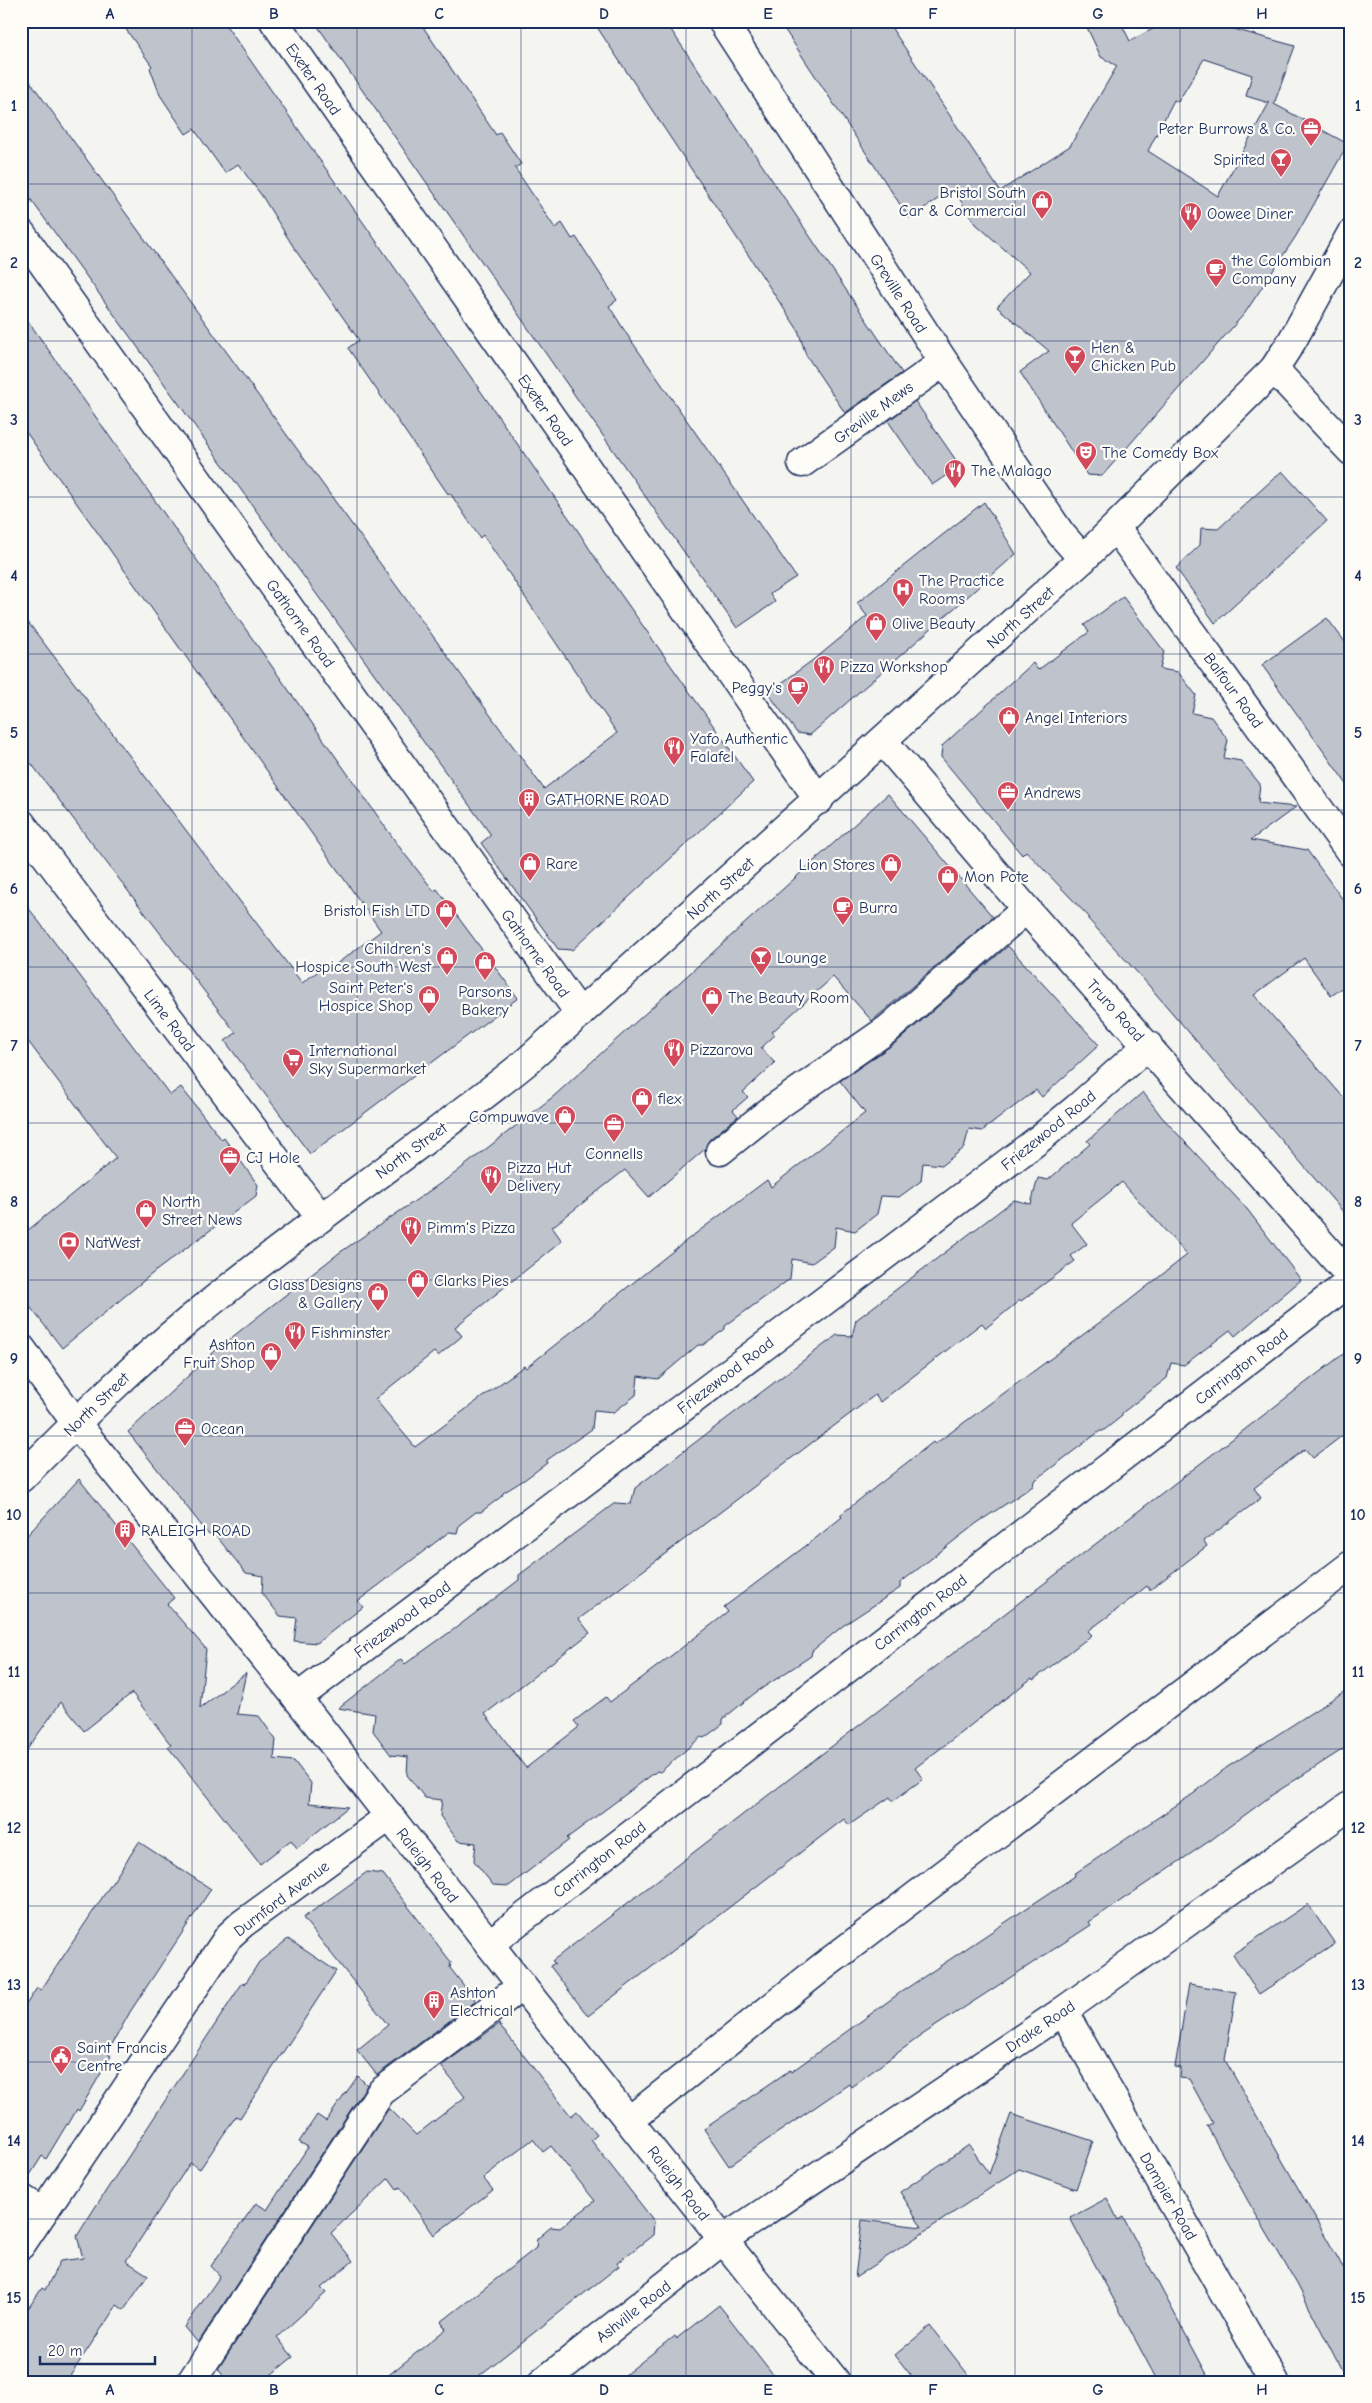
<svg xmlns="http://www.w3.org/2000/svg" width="1372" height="2403" viewBox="0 0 1372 2403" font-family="'Comic Neue',sans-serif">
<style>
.building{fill:#bfc3cc;stroke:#1b2f5e;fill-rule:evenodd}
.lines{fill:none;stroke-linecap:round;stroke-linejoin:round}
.minor-casing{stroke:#1b2f5e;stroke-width:31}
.major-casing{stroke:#1b2f5e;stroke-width:31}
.minor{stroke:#fdfcf7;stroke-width:28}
.major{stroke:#fdfcf7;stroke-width:28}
.grid{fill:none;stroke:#1b2f5e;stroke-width:1;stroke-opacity:0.55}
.labels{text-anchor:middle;stroke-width:4.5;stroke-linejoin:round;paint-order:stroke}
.street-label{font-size:16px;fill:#1b2f5e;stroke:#fdfcf7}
.poi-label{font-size:16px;fill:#1b2f5e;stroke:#fdfcf7;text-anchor:start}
.neatline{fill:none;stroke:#1b2f5e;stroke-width:2}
.grid-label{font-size:16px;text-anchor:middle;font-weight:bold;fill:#1b2f5e}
</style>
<rect width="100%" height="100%" fill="#f4f4f1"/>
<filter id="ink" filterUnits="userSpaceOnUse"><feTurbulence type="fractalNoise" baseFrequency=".02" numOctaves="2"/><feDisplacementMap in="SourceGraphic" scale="10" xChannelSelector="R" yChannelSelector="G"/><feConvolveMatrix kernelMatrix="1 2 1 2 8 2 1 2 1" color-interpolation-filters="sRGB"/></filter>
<g filter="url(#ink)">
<g class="building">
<path d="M120,21H223L578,531L598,562L753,782L572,950L558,949L481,843L491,835L21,186V69L544,789L617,733L483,535L480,538L450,493L448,494L348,348L359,340L296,251L262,196L238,164L225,173L194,129L186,134L160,95L150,68L152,66Z"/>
<path d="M314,21H419L496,135L500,132L521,164L515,168L555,228L562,223L572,239L576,237L617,300L609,306L628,336L796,577L770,594L775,602L737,628Z"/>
<path d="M593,21H665L902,373L845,413L806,355L798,330Z"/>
<path d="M779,21H887L1000,191L1070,146L1117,66L1101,57L1084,21H1120L1130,41L1168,21H1205L1295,46L1274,104L1348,144L1296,236L1245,313L1102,476L1087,475L1020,372L1049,351L997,307L1030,272L976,224L953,189L909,218ZM1204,59L1252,75L1246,96L1269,103L1218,196L1148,151L1174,100L1178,102Z"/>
<path d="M21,311L403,852L434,891L437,889L518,998L310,1154L225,1041L236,1033L21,750V613L302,983L328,964L331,968L381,931L21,425Z"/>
<path d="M915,401L960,466L932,485L888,421Z"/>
<path d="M1282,471L1327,521L1215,623L1176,568L1200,545L1201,528L1218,529Z"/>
<path d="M984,502L1016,554L810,735L797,733L768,693L821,654L867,616L857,603Z"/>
<path d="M1123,597L1164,651L1160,669L1178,672L1196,695L1192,713L1211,717L1228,740L1224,758L1241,761L1260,784L1258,803L1296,807L1251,840L1307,850L1351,911V982L1331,996L1304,958L1254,995L1351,1106V1221L1144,980L1088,919L1090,918L1026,851L1022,855L941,757L942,746L1033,663L1038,670L1089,632L1084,625Z"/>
<path d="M1327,618L1351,650V790L1262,665Z"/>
<path d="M888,794L993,917L872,1021L833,977L772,1032L775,1035L761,1048L775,1063L743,1092L748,1097L733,1110L738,1116L710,1139L705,1149L649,1197L625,1170L552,1227L562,1241L455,1327L462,1336L438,1356L434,1352L375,1399L415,1447L524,1366L526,1368L683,1243L767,1180L771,1187L865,1113L840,1081L898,1041L1008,946L1099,1045L1042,1097L1036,1090L982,1131L969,1129L964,1148L942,1165L923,1163L921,1181L899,1197L881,1196L877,1214L855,1231L836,1227L834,1247L812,1263L792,1259L790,1279L725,1326V1329L703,1345H698L658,1379L638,1376L636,1395L614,1412L594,1410L592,1429L547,1460V1463L524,1480L503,1493L502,1496L481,1512H476L459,1525L457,1533L449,1532L358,1601L363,1607L317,1643L294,1641L297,1618L280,1616L262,1593L263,1576L246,1573L213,1532L209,1535L128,1432L216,1350L265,1311L339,1253L454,1174L554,1096Z"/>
<path d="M21,898L170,1095L181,1087L222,1140L224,1138L258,1185L256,1196L153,1273L62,1348L21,1295V1236L116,1158L21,1032Z"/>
<path d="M1143,1092L1161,1116L1247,1209L1301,1280L1235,1336L1230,1330L1184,1365L1171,1363L1167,1378L1122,1413V1416L1103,1431H1100L1034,1481L1033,1486L977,1523L900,1583V1588L844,1625L812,1651L811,1656L755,1693L723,1719V1724L704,1738L701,1737L660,1772L657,1771L567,1838L569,1840L509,1886L493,1885L474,1861L476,1843L458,1841L440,1816L442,1800L425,1798L407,1775L408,1757L391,1755L373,1731L375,1714L338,1708L401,1659L405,1664L457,1627L519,1580V1575L615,1503L631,1504L635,1488L837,1335L852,1336L856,1320L1014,1200L1031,1204L1038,1178L1048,1180L1090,1144L1087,1141ZM1122,1182L1187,1255L1126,1303L935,1444L933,1442L840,1515L842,1517L811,1542L724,1607L728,1612L684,1646L610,1702L606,1697L574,1721L579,1727L526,1768L485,1714L590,1633L579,1619L875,1395L880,1402L982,1323L986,1328L1020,1300L1021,1301L1075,1261L1071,1256L1087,1244L1071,1223Z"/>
<path d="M1351,1348V1429L1313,1458L1305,1449L1254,1488L1261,1498L1204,1541L1207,1546L1150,1590L1147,1586L1118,1609L1088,1631L1092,1635L1033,1680L1032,1678L915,1768L923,1779L893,1801L890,1797L849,1825L844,1819L588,2016L550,1966L555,1963L552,1961Z"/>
<path d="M79,1479L174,1598L167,1604L206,1649L200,1708L246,1673L237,1714L259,1716L276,1740L274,1759L294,1761L311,1783L309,1803L348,1807L297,1848L291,1840L260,1864L168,1747L171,1745L132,1693L84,1731L61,1702L21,1758V1542Z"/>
<path d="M1351,1687V1744L1272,1795L1211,1840L1089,1922L1091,1925L922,2035L851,2087L849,2084L729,2166L704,2129L790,2070L791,2072L901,1992L1075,1876L1074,1874L1193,1794L1226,1768Z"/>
<path d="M139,1842L211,1889L130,2012L109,2050L111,2051L109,2055L111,2056L79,2111L77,2109L68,2125L67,2124L46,2159L42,2156L25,2183L21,2182V2012L37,1988L41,1990Z"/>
<path d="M367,1872L383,1874L451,1962L450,1968L476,2001L377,2075L357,2050L388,2025L303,1918Z"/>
<path d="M1308,1904L1335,1944L1259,1994L1233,1954Z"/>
<path d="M288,1939L336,1971L240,2118L236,2116L200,2169L190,2163L126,2261L148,2275L124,2310L117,2305L66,2382H21V2319L42,2288L45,2290L60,2261L83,2258L77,2236L94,2209L243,1982L245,1984L259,1962Z"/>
<path d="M1189,1984L1236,1992L1225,2060L1339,2260L1351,2284V2382H1348L1297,2284L1248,2201L1207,2126L1213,2123L1189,2079L1180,2078L1181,2068L1175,2067Z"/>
<path d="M499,2024L571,2116L577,2111L597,2135L591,2140L654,2221L653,2235L617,2263L619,2266L471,2382H380L446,2329L441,2322L536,2248L537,2239L551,2227L560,2228L595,2201L551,2146L543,2152L533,2139L483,2178L493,2190L434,2235L400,2187L397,2189L389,2178L331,2233L353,2261L321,2288L326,2293L277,2337L293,2357L262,2382H228L218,2369L389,2108L416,2135L465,2097L441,2066Z"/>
<path d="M358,2076L367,2085L198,2343L185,2327L220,2276L211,2266L256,2203L267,2210L308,2147L299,2142L317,2115L326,2121Z"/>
<path d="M1011,2114L1093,2141L1076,2189L1019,2169L855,2278L862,2220L922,2227L900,2192L969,2145L989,2174Z"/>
<path d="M1107,2198L1118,2220L1123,2217L1211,2382H1158L1070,2218Z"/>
<path d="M719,2305L779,2382H616L674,2336L676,2339Z"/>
<path d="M930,2326L974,2382H916L895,2355Z"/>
</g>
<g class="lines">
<g class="minor-casing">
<g id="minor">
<path d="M274,21L819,800"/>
<path d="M722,21L944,362L1061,534L1083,559"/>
<path d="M21,233L580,1014"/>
<path d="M1274,369L1351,451"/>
<path d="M802,463L944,362"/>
<path d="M1116,528L1351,853"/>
<path d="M883,741L1026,909L1351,1277"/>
<path d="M21,823L320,1217"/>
<path d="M720,1151L774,1108L888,1029L1026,909"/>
<path d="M21,1348L76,1423L297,1698L522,1986L836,2382"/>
<path d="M297,1698L1038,1140L1077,1108L1148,1045"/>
<path d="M489,1944L1351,1281"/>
<path d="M1063,2011L1275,2382"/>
<path d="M630,2120L821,1968L1351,1565"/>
<path d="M21,2198L43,2212"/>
<path d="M21,2245L229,1936L242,1924L390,1816"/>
<path d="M191,2382L381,2092L522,1986"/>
<path d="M543,2382L724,2239L1063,2011L1351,1805"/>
</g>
</g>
<g class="major-casing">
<path id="major" d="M21,1478C75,1424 129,1369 189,1320C298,1230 415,1152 525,1063L1083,559L1274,369L1292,341L1351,234"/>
</g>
<use href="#minor" class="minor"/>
<use href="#major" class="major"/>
</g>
</g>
<path class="grid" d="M192,21V2382M357,21V2382M521,21V2382M686,21V2382M851,21V2382M1015,21V2382M1180,21V2382M21,184H1351M21,341H1351M21,497H1351M21,654H1351M21,810H1351M21,967H1351M21,1123H1351M21,1280H1351M21,1436H1351M21,1593H1351M21,1749H1351M21,1906H1351M21,2062H1351M21,2219H1351"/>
<defs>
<g id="office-pin" transform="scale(1.125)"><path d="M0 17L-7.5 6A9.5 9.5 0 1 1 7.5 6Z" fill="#d1495b" stroke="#fdfcf7"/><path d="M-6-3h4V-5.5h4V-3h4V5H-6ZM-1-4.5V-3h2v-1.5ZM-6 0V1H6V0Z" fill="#fff"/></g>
<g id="bar-pin" transform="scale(1.125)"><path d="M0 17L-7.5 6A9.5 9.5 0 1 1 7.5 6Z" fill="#d1495b" stroke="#fdfcf7"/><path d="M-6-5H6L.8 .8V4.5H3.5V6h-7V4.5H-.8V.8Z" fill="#fff"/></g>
<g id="shop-pin" transform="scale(1.125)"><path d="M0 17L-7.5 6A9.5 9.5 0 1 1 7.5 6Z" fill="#d1495b" stroke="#fdfcf7"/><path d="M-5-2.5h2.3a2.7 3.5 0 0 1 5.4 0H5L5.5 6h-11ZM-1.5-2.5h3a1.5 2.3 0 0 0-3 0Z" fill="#fff"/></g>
<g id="restaurant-pin" transform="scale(1.125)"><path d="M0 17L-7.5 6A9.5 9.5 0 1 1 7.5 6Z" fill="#d1495b" stroke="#fdfcf7"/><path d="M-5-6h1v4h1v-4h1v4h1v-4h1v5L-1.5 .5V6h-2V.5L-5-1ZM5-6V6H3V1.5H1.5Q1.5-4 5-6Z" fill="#fff"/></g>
<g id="cafe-pin" transform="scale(1.125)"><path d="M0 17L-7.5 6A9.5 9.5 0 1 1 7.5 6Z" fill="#d1495b" stroke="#fdfcf7"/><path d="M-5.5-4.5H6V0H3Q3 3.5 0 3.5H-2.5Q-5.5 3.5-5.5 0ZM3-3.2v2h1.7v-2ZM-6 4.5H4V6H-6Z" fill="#fff"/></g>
<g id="theatre-pin" transform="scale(1.125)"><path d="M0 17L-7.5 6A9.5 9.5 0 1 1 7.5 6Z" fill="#d1495b" stroke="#fdfcf7"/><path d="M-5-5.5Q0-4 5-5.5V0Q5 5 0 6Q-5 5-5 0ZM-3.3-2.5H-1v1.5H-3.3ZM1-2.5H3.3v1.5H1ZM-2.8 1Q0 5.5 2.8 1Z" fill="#fff"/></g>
<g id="hospital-pin" transform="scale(1.125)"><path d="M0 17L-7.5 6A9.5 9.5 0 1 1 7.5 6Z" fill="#d1495b" stroke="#fdfcf7"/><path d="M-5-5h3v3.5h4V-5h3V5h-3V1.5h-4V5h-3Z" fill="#fff"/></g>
<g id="building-pin" transform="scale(1.125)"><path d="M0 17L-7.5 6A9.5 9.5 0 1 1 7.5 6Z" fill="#d1495b" stroke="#fdfcf7"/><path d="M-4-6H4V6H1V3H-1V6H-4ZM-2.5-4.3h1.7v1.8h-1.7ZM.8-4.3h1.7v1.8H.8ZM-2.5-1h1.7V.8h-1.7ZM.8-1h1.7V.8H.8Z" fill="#fff"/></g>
<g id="supermarket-pin" transform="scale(1.125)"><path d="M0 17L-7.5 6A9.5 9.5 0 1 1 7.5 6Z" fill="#d1495b" stroke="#fdfcf7"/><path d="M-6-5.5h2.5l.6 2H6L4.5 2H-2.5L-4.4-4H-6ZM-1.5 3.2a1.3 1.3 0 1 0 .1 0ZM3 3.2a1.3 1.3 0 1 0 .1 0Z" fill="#fff"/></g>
<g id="bank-pin" transform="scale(1.125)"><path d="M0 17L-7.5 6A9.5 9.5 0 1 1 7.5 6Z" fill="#d1495b" stroke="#fdfcf7"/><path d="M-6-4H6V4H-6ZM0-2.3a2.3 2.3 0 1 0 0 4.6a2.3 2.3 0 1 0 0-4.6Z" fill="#fff"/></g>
<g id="civic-pin" transform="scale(1.125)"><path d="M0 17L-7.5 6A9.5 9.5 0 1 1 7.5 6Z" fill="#d1495b" stroke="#fdfcf7"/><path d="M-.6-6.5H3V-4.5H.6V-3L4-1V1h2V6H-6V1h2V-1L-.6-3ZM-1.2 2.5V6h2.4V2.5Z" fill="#fff"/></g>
</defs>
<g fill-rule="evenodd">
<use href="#office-pin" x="1311" y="128"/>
<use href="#bar-pin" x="1281" y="159"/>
<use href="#shop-pin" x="1042" y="201"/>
<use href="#restaurant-pin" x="1191" y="213"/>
<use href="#cafe-pin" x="1216" y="269"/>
<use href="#bar-pin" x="1075" y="356"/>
<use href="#theatre-pin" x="1086" y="452"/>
<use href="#restaurant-pin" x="955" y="470"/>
<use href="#hospital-pin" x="903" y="589"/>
<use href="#shop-pin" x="876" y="623"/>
<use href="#restaurant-pin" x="824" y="666"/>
<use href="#cafe-pin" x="798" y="687"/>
<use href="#shop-pin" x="1009" y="717"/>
<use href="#restaurant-pin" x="674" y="747"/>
<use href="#office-pin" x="1008" y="792"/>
<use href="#building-pin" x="529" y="799"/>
<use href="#shop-pin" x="530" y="863"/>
<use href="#shop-pin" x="891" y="864"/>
<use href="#shop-pin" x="948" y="876"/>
<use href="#cafe-pin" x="843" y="907"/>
<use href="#shop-pin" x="446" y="910"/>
<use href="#shop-pin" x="447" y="957"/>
<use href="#bar-pin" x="761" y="957"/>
<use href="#shop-pin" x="485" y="962"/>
<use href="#shop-pin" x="429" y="996"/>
<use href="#shop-pin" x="712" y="997"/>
<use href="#restaurant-pin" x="674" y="1049"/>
<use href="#supermarket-pin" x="293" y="1059"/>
<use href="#shop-pin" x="642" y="1098"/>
<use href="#shop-pin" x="565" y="1116"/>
<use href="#office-pin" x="614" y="1124"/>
<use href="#office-pin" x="230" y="1157"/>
<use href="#restaurant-pin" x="491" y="1176"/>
<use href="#shop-pin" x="146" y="1210"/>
<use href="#restaurant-pin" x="411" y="1227"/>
<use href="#bank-pin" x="69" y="1242"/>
<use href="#shop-pin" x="418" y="1280"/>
<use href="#shop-pin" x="378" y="1293"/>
<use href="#restaurant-pin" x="295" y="1332"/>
<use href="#shop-pin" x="271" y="1353"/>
<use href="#office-pin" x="185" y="1428"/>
<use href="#building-pin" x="125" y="1530"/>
<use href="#building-pin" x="434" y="2001"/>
<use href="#civic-pin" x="61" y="2056"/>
</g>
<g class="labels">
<g class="street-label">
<text transform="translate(314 79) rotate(55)" y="6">Exeter Road</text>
<text transform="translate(899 293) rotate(57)" y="6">Greville Road</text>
<text transform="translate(546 410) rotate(55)" y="6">Exeter Road</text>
<text transform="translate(873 412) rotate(-36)" y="6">Greville Mews</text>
<text transform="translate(1020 617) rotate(-42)" y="6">North Street</text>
<text transform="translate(301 623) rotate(54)" y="6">Gathorne Road</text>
<text transform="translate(1234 690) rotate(54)" y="6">Balfour Road</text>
<text transform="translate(720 888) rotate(-42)" y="6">North Street</text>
<text transform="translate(536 953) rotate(54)" y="6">Gathorne Road</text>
<text transform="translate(1116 1010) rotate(48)" y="6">Truro Road</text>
<text transform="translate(170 1020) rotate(53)" y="6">Lime Road</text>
<text transform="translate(1048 1130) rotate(-39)" y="6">Friezewood Road</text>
<text transform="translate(411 1150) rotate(-36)" y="6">North Street</text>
<text transform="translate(1241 1366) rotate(-38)" y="6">Carrington Road</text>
<text transform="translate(725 1375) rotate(-37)" y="6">Friezewood Road</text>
<text transform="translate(96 1404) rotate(-44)" y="6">North Street</text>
<text transform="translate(920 1612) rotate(-38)" y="6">Carrington Road</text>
<text transform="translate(402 1619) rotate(-37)" y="6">Friezewood Road</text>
<text transform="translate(599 1859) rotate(-38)" y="6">Carrington Road</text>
<text transform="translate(428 1865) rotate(52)" y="6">Raleigh Road</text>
<text transform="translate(281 1898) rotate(-37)" y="6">Durnford Avenue</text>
<text transform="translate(1040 2026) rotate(-34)" y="6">Drake Road</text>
<text transform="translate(679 2183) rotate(52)" y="6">Raleigh Road</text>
<text transform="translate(1169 2196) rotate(60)" y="6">Dampier Road</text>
<text transform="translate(633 2311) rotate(-38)" y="6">Ashville Road</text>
</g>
<g class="poi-label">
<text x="1295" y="134" text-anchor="end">Peter Burrows &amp; Co.</text>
<text x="1265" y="165" text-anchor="end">Spirited</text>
<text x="1026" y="198" text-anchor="end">Bristol South<tspan x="1026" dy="18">Car &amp; Commercial</tspan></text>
<text x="1207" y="219">Oowee Diner</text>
<text x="1232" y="266">the Colombian<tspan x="1232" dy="18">Company</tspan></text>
<text x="1091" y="353">Hen &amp;<tspan x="1091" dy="18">Chicken Pub</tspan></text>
<text x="1102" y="458">The Comedy Box</text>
<text x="971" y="476">The Malago</text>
<text x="919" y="586">The Practice<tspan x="919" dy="18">Rooms</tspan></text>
<text x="892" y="629">Olive Beauty</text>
<text x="840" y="672">Pizza Workshop</text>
<text x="782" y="693" text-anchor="end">Peggy's</text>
<text x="1025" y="723">Angel Interiors</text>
<text x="690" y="744">Yafo Authentic<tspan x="690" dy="18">Falafel</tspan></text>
<text x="1024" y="798">Andrews</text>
<text x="545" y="805">GATHORNE ROAD</text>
<text x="546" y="869">Rare</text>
<text x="875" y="870" text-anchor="end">Lion Stores</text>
<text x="964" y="882">Mon Pote</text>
<text x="859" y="913">Burra</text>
<text x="430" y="916" text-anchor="end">Bristol Fish LTD</text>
<text x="431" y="954" text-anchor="end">Children's<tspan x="431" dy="18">Hospice South West</tspan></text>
<text x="777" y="963">Lounge</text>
<text x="413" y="993" text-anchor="end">Saint Peter's<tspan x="413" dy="18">Hospice Shop</tspan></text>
<text x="485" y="997" text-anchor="middle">Parsons<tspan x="485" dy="18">Bakery</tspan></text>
<text x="728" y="1003">The Beauty Room</text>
<text x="690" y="1055">Pizzarova</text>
<text x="309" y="1056">International<tspan x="309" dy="18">Sky Supermarket</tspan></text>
<text x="658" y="1104">flex</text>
<text x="549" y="1122" text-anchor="end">Compuwave</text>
<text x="614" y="1159" text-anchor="middle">Connells</text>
<text x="246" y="1163">CJ Hole</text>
<text x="507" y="1173">Pizza Hut<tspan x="507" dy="18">Delivery</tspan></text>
<text x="162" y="1207">North<tspan x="162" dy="18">Street News</tspan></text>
<text x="427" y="1233">Pimm's Pizza</text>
<text x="85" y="1248">NatWest</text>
<text x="434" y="1286">Clarks Pies</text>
<text x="362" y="1290" text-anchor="end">Glass Designs<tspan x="362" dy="18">&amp; Gallery</tspan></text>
<text x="311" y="1338">Fishminster</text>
<text x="255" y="1350" text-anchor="end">Ashton<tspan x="255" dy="18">Fruit Shop</tspan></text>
<text x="201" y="1434">Ocean</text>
<text x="141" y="1536">RALEIGH ROAD</text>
<text x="450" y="1998">Ashton<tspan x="450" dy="18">Electrical</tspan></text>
<text x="77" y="2053">Saint Francis<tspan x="77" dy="18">Centre</tspan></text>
</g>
</g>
<rect width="1372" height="2403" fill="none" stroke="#fdfcf7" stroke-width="55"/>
<path d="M40 2356v8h115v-8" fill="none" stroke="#1b2f5e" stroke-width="2.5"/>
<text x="48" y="2356" font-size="15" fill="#1b2f5e" stroke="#fdfcf7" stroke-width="4" paint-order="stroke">20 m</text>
<rect x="28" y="28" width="1316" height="2348" class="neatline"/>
<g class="grid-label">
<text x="110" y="19">A</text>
<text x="274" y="19">B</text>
<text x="439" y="19">C</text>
<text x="604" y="19">D</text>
<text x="768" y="19">E</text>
<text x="933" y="19">F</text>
<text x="1098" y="19">G</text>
<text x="1262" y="19">H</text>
<text x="14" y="111">1</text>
<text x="1358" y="111">1</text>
<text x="14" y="268">2</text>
<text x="1358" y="268">2</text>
<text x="14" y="425">3</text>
<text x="1358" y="425">3</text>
<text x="14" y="581">4</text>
<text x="1358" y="581">4</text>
<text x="14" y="738">5</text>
<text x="1358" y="738">5</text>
<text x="14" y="894">6</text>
<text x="1358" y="894">6</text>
<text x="14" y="1051">7</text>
<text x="1358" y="1051">7</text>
<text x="14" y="1207">8</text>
<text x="1358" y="1207">8</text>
<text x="14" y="1364">9</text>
<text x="1358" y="1364">9</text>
<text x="14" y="1520">10</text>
<text x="1358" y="1520">10</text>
<text x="14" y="1677">11</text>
<text x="1358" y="1677">11</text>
<text x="14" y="1833">12</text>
<text x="1358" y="1833">12</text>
<text x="14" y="1990">13</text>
<text x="1358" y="1990">13</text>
<text x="14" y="2146">14</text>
<text x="1358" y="2146">14</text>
<text x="14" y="2303">15</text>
<text x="1358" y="2303">15</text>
<text x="110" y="2395">A</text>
<text x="274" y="2395">B</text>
<text x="439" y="2395">C</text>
<text x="604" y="2395">D</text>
<text x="768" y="2395">E</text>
<text x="933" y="2395">F</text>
<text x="1098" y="2395">G</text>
<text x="1262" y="2395">H</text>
</g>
</svg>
